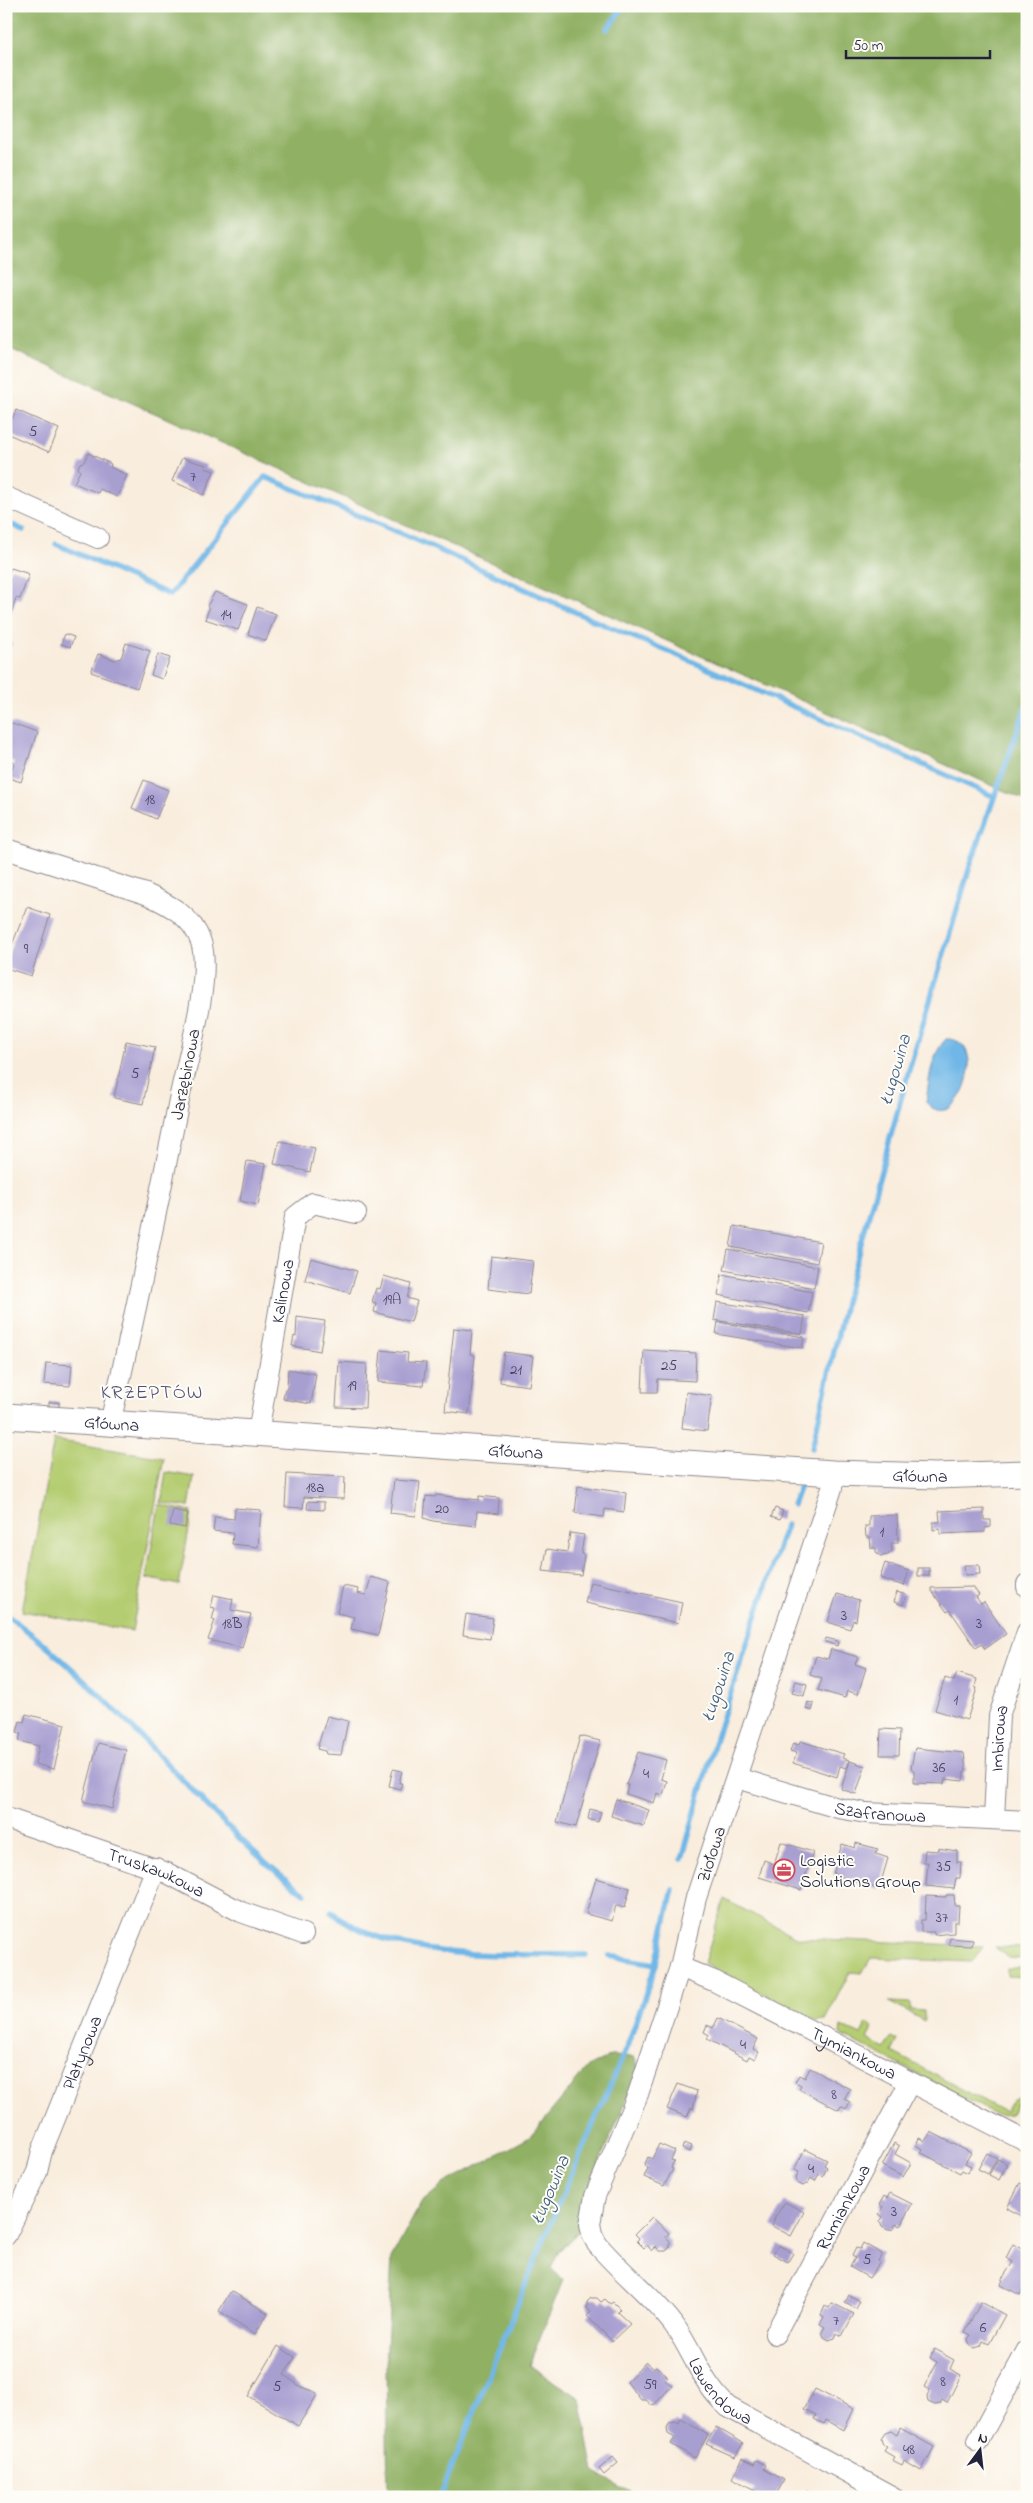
<svg xmlns="http://www.w3.org/2000/svg" width="1033" height="2503" viewBox="0 0 1033 2503" font-family="'Indie Flower',sans-serif">
<style>
.green{fill:#b5cd72;stroke:#6c7856}
.forest{fill:#90b064;stroke:#596950}
.water{fill:#70b7e7;stroke:#496c91}
.lines{fill:none;stroke-linecap:round;stroke-linejoin:round}
.stream{stroke:#70b7e7;stroke-width:5.5}
.building{fill:#a89fd1}
.minor-casing{stroke:#8e888c;stroke-width:22}
.tertiary-casing{stroke:#8e888c;stroke-width:27}
.minor{stroke:#fff;stroke-width:20}
.tertiary{stroke:#fff;stroke-width:25}
.labels{text-anchor:middle;stroke-width:4;stroke-linejoin:round;paint-order:stroke}
.number-label{font-size:15px;fill:#444160}
.street-label{font-size:18px;fill:#22223b;stroke:#fdfcf7}
.poi-label{font-size:18px;fill:#22223b;stroke:#fdfcf7;text-anchor:start}
.water-label{font-size:19px;font-style:italic;fill:#415e80;stroke:#fdfcf7}
.quarter-label{font-size:20px;letter-spacing:1px;fill:#514e70;stroke:#fdfcf7}
</style>
<rect width="100%" height="100%" fill="#fdfcf7"/>
<filter id="ink" filterUnits="userSpaceOnUse"><feTurbulence type="fractalNoise" baseFrequency=".02" numOctaves="2"/><feDisplacementMap in="SourceGraphic" scale="10" xChannelSelector="R" yChannelSelector="G"/><feConvolveMatrix kernelMatrix="1 2 1 2 8 2 1 2 1" color-interpolation-filters="sRGB"/></filter>
<filter id="wash" filterUnits="userSpaceOnUse"><feTurbulence type="fractalNoise" baseFrequency=".0096" numOctaves="4" result="noise"/><feDisplacementMap in="SourceGraphic" scale="20" xChannelSelector="R" yChannelSelector="G"/><feGaussianBlur stdDeviation="1.12" result="paint"/><feColorMatrix in="noise" values="0 0 0 0 0 0 0 0 0 0 0 0 0 0 0 0 0 1.4 0 .05"/><feComposite in="paint" operator="in"/></filter>
<g filter="url(#wash)">
<rect width="100%" height="100%" fill="#f9eddd"/>
<g class="green">
<path d="M54,1440L164,1458L132,1631L22,1611Z"/>
<path d="M166,1472L194,1477L189,1507L161,1503Z"/>
<path d="M159,1505L192,1512L179,1585L146,1578Z"/>
<path d="M724,1899L798,1938L983,1946L977,1957L971,1962L871,1958L862,1973L850,1972L825,2020L817,2021L704,1963Z"/>
<path d="M995,1947L1027,1948V1959L1008,1958Z"/>
<path d="M1007,1968H1027V1977L1007,1976Z"/>
<path d="M889,2002L910,2003V2010L924,2011V2021Z"/>
<path d="M867,2023L873,2027L867,2039L885,2049L892,2037L898,2040L892,2052L1005,2112L1012,2100L1027,2092V2107L1018,2102L1011,2115L999,2116L840,2034L841,2026L861,2035Z"/>
</g>
<g class="forest">
<path d="M6,6H1027V801L6,347Z"/>
<path d="M610,2056L634,2057L638,2065L637,2076L584,2198L585,2218L578,2232L558,2252L551,2268L563,2280L529,2365L580,2398L594,2472L640,2497H388L386,2365L392,2257L421,2203L444,2184L530,2137L588,2067Z"/>
</g>
<path class="water" d="M946,1039C994,1038 957,1140 926,1102C929,1081 931,1054 946,1039Z"/>
<g class="lines">
<g class="stream">
<path d="M607,29L624,6"/>
<path d="M6,522L23,530"/>
<path d="M56,544L170,595L265,477L410,537L595,621L684,658L993,796"/>
<path d="M812,1448L848,1290L909,1070L971,863L1027,704"/>
<path d="M793,1505L801,1483"/>
<path d="M9,1617C78,1667 137,1733 196,1794C230,1829 264,1865 305,1893"/>
<path d="M682,1859L715,1741L786,1525"/>
<path d="M331,1912C404,1965 501,1953 586,1955"/>
<path d="M609,1956L656,1964"/>
<path d="M440,2497L545,2236L628,2044L656,1964L673,1889"/>
</g>
</g>
<g id="blocks">
<g class="building">
<path d="M16,410L59,429L49,452L6,433Z"/>
<path d="M88,453L111,464L110,467L127,475L117,497L100,489L98,493L74,483L80,471L78,468L80,463L84,462Z"/>
<path d="M182,458L206,465L205,468L214,471L204,495L172,481Z"/>
<path d="M11,568L29,574L20,599L16,598L10,617L6,616V578Z"/>
<path d="M215,592L248,604L238,630L205,619L209,609L207,606Z"/>
<path d="M257,607L276,614L266,641L248,634Z"/>
<path d="M65,634L74,637L70,647L61,644Z"/>
<path d="M6,641L12,643L6,658Z"/>
<path d="M126,643L150,651L137,688L91,672L98,654L115,660L121,658Z"/>
<path d="M158,654L170,658L162,679L151,675Z"/>
<path d="M12,723L37,732L21,782L9,778L14,762L6,759V726Z"/>
<path d="M144,780L168,790L156,819L132,808Z"/>
<path d="M27,907L50,915L31,976L6,968V960Z"/>
<path d="M126,1041L155,1047L143,1104L114,1098Z"/>
<path d="M279,1141L315,1148L310,1172L274,1164Z"/>
<path d="M247,1161L266,1164L258,1205L240,1201Z"/>
<path d="M734,1226L821,1242L817,1263L730,1247Z"/>
<path d="M728,1249L818,1267L814,1288L724,1270Z"/>
<path d="M491,1256L533,1261L529,1294L488,1289Z"/>
<path d="M311,1258L357,1271L350,1293L305,1280Z"/>
<path d="M722,1274L812,1292L808,1313L718,1295Z"/>
<path d="M384,1276L411,1284L407,1298L417,1301L411,1322L374,1312L376,1303L372,1302L376,1288L380,1289Z"/>
<path d="M717,1302L805,1316L802,1334L714,1320Z"/>
<path d="M297,1317L325,1321L320,1351L292,1346L294,1336L296,1337Z"/>
<path d="M718,1322L804,1337L802,1348L716,1334Z"/>
<path d="M454,1328L472,1330L470,1354L475,1355L469,1414L445,1411Z"/>
<path d="M381,1350L408,1353L407,1362L426,1363L423,1386L378,1382Z"/>
<path d="M644,1350L696,1353L695,1381L658,1379L657,1392H642Z"/>
<path d="M504,1352L533,1356L529,1386L500,1382Z"/>
<path d="M339,1362L367,1364L365,1408L336,1407Z"/>
<path d="M46,1363L72,1365L70,1386L44,1384Z"/>
<path d="M288,1369L316,1374L311,1404L283,1399L285,1389H287Z"/>
<path d="M686,1392L712,1396L707,1431L682,1428Z"/>
<path d="M49,1402H59V1407L49,1406Z"/>
<path d="M287,1474L345,1477L344,1499L304,1497L303,1508L285,1507Z"/>
<path d="M394,1480L420,1482L416,1516L390,1513Z"/>
<path d="M578,1486L626,1493L624,1512L605,1509L604,1517L575,1513Z"/>
<path d="M436,1495L479,1500V1496L499,1498L498,1514L477,1511L476,1526L433,1521L424,1518L426,1496L435,1497Z"/>
<path d="M308,1501L324,1502V1510L307,1509Z"/>
<path d="M235,1508L261,1510L258,1547L232,1544L233,1533L213,1531L215,1517L234,1519Z"/>
<path d="M775,1508L783,1511L780,1520L771,1517Z"/>
<path d="M984,1509V1520H991V1527L985,1528V1532L940,1534V1529L933,1530V1522H940L939,1511Z"/>
<path d="M173,1510L188,1513L185,1528L170,1525Z"/>
<path d="M897,1515L898,1543H891L892,1551L888,1555L881,1556L876,1552V1548H871L870,1537H866L865,1526H869V1516Z"/>
<path d="M570,1533L584,1535L581,1554L584,1555L581,1575L543,1571L547,1549L567,1552Z"/>
<path d="M885,1563L909,1571L904,1586L880,1578Z"/>
<path d="M964,1565H979L980,1574L965,1575Z"/>
<rect x="918" y="1568" width="11" height="8"/>
<path d="M371,1577L390,1582L378,1635L351,1629L354,1617L337,1613L343,1586L358,1589L357,1593L366,1595Z"/>
<path d="M590,1582L682,1602L678,1623L585,1603Z"/>
<path d="M973,1587L979,1595L976,1597L981,1604L984,1602L1006,1634L985,1649L982,1644L976,1648L950,1610L947,1612L931,1590V1588Z"/>
<path d="M897,1592L906,1595L903,1605L894,1602Z"/>
<path d="M837,1594L859,1600L856,1621L853,1620L850,1629L828,1622Z"/>
<path d="M214,1595L233,1599L231,1610L251,1614L242,1648L208,1640L215,1620H212L215,1608L211,1607Z"/>
<path d="M466,1614L493,1618L490,1639L463,1635Z"/>
<path d="M826,1638L838,1641L837,1646L825,1642Z"/>
<path d="M831,1649L858,1657L855,1664L866,1668L858,1694L847,1691L845,1698L818,1690L822,1679L810,1675L813,1666L816,1656L828,1659Z"/>
<path d="M957,1673L977,1679L975,1687L977,1688L967,1720L935,1710L945,1678L954,1681Z"/>
<path d="M796,1681L807,1684L804,1696L792,1693Z"/>
<path d="M808,1702L814,1704L812,1711L806,1709Z"/>
<path d="M26,1714L65,1724L54,1769L35,1764L39,1746L19,1741L21,1733L17,1732L20,1721L24,1722Z"/>
<path d="M327,1716L348,1721L341,1755L326,1754L325,1751L317,1749Z"/>
<path d="M881,1729L900,1730L899,1755H880Z"/>
<path d="M580,1736L600,1741L576,1827L557,1822Z"/>
<path d="M800,1741L844,1754L842,1758L849,1760L846,1768L840,1766L837,1777L793,1763L797,1753L790,1751L793,1743L799,1745Z"/>
<path d="M98,1743L126,1750L112,1809L83,1801Z"/>
<path d="M915,1748L964,1753L966,1770L964,1772L963,1781L945,1779L944,1784L914,1783V1771L911,1768Z"/>
<path d="M638,1752L666,1760L661,1779L667,1781L663,1795L657,1793L654,1803L626,1794L628,1785H626Z"/>
<path d="M850,1761L865,1766L856,1794L841,1789Z"/>
<path d="M393,1769L402,1771L399,1783H402L400,1789L389,1786Z"/>
<path d="M616,1799L649,1810L644,1826L611,1816Z"/>
<path d="M590,1809L601,1812L598,1822L588,1819Z"/>
<path d="M781,1842L813,1852L801,1890L759,1877L764,1860L774,1864Z"/>
<path d="M856,1843L878,1849L876,1854L888,1858L879,1889L833,1874L842,1844L855,1848Z"/>
<path d="M938,1848L957,1851V1862H961L960,1878H956L954,1889L926,1886L928,1862H924L925,1850L937,1851Z"/>
<path d="M596,1878L630,1888L625,1907L616,1905L612,1921L586,1914Z"/>
<path d="M946,1895H954L955,1906H959L958,1922H954V1933L934,1935V1932H921V1920H925L926,1896L946,1897Z"/>
<path d="M950,1938L973,1940L972,1946L949,1945Z"/>
<path d="M718,2018L758,2039L753,2049L759,2052L755,2059L749,2056L747,2060L707,2039L709,2035L704,2032L707,2025L713,2028Z"/>
<path d="M810,2068L850,2089L844,2099L850,2102L846,2109L841,2106L839,2110L799,2089L801,2085L795,2082L799,2075L805,2078Z"/>
<path d="M678,2084L697,2091L693,2109L691,2108L687,2117L667,2109Z"/>
<path d="M931,2132L971,2153L965,2163L971,2166L968,2173L962,2170L960,2173L920,2152L922,2149L916,2145L919,2138L925,2141Z"/>
<path d="M684,2143L692,2146L690,2152L682,2149Z"/>
<path d="M894,2143L899,2146L895,2154L911,2163L903,2177L882,2166Z"/>
<path d="M659,2144L675,2151L671,2160L674,2161L671,2168L673,2169L664,2186L644,2177L648,2168L644,2166L648,2157L652,2159Z"/>
<path d="M805,2149L827,2160L824,2165L827,2167L823,2176L819,2174L815,2181L811,2178L808,2183L803,2186L797,2183L796,2177L799,2172L794,2170Z"/>
<path d="M987,2153L997,2158L988,2174L978,2169Z"/>
<path d="M998,2159L1007,2164L999,2180L989,2175Z"/>
<path d="M1020,2183L1027,2186V2219L1007,2208Z"/>
<path d="M890,2193L912,2204L900,2226L896,2224L893,2229L888,2230L882,2227L880,2222L883,2217L879,2214L883,2207L879,2205L884,2196L887,2198Z"/>
<path d="M785,2202L804,2212L791,2236L772,2226L775,2217Z"/>
<path d="M652,2217L669,2233L666,2237L670,2241V2247L666,2251H660L656,2247L652,2251L647,2245L644,2248L637,2241L639,2238L635,2234Z"/>
<path d="M863,2243L882,2254L878,2261L880,2262L869,2278L850,2267L855,2258L852,2256L856,2248L860,2249Z"/>
<path d="M1013,2244L1027,2251V2286L1025,2285L1020,2295L1001,2285L1004,2276L1013,2262L1006,2258Z"/>
<path d="M778,2245L793,2253L788,2262L773,2254Z"/>
<path d="M231,2291L268,2313L255,2334L219,2311Z"/>
<path d="M849,2295L860,2301L856,2309L845,2303Z"/>
<path d="M591,2298H597L601,2302L605,2299L610,2304L613,2302L620,2309L617,2312L630,2324L612,2341L587,2316L591,2312L587,2308V2302Z"/>
<path d="M981,2302L1005,2315L989,2344L983,2341L981,2346L975,2348L970,2345L968,2339L971,2335L965,2332Z"/>
<path d="M832,2303L854,2314L842,2336L837,2333L835,2338L829,2340L824,2337L822,2332L825,2327L820,2324L824,2317L821,2315L825,2306L829,2308Z"/>
<path d="M278,2346L295,2357L284,2375L301,2387L315,2392L317,2395L298,2426L248,2396Z"/>
<path d="M934,2349L954,2360L950,2369L961,2375L947,2403L942,2400L940,2404L935,2405L928,2402L927,2397L930,2390L924,2387L937,2362L930,2358Z"/>
<path d="M646,2362L653,2368L656,2366L668,2377L665,2380L672,2386L653,2406L646,2400H641L627,2382Z"/>
<path d="M815,2389L854,2409L844,2430L826,2420L824,2424L814,2419L816,2415L804,2409Z"/>
<path d="M681,2419L708,2435L695,2458L671,2444L675,2438L668,2434L667,2429L669,2424L675,2422L679,2424Z"/>
<path d="M716,2427L743,2443L735,2457L706,2444Z"/>
<path d="M900,2428L934,2447L921,2471L904,2461L902,2465L892,2460L894,2457L884,2451L887,2447L883,2445L881,2439L885,2433L891,2431L897,2435Z"/>
<path d="M613,2457L618,2463L604,2475L599,2469Z"/>
<path d="M743,2458L754,2464L756,2460L766,2465L764,2469L784,2480L775,2497H752L755,2490L732,2478Z"/>
<path d="M807,2491L819,2497H796L805,2494Z"/>
</g>
</g>
</g>
<g filter="url(#ink)">
<use href="#blocks" fill-opacity="0" stroke="#8e888c" stroke-width="1"/>
<g class="lines">
<g class="minor-casing">
<g id="minor">
<path d="M6,497L98,538"/>
<path d="M6,849L146,894C170,905 192,916 201,942C212,977 188,1057 180,1095C158,1204 136,1314 110,1423"/>
<path id="s1" d="M258,1433L295,1217L313,1203L356,1213"/>
<path id="s2" d="M833,1473L832,1488L696,1898L680,1967L638,2094L595,2196L590,2224L592,2234L597,2244C621,2273 652,2295 674,2325C694,2353 701,2383 728,2407L893,2497"/>
<path d="M1027,1584V1587"/>
<path id="s3" d="M737,1778L838,1808L866,1813L1027,1821"/>
<path id="s4" d="M6,1818L167,1873L241,1912L303,1934"/>
<path id="s5" d="M994,1819L999,1716L1027,1632"/>
<path id="s6" d="M680,1967L714,1981L1027,2142"/>
<path id="s7" d="M6,2235L37,2172L42,2151L156,1868"/>
<path id="s8" d="M775,2334L910,2082"/>
<path d="M978,2441L1027,2350"/>
</g>
</g>
<g class="tertiary-casing">
<g id="tertiary">
<path id="s9" d="M6,1416L833,1473L936,1476L1027,1473"/>
</g>
</g>
<use href="#minor" class="minor"/>
<use href="#tertiary" class="tertiary"/>
</g>
</g>
<defs>
<g id="office-ring" transform="scale(1.125)"><circle r="9.5" fill="#fdfcf7" stroke="#d1495b" stroke-width="1.5"/><path d="M-6-3h4V-5.5h4V-3h4V5H-6ZM-1-4.5V-3h2v-1.5ZM-6 0V1H6V0Z" fill="#d1495b"/></g>
</defs>
<g fill-rule="evenodd">
<use href="#office-ring" x="784" y="1870"/>
</g>
<g class="labels">
<g class="number-label">
<text x="33" y="436">5</text>
<text x="193" y="481">7</text>
<text x="226" y="619">14</text>
<text x="150" y="804">18</text>
<text x="26" y="953">9</text>
<text x="135" y="1078">5</text>
<text x="392" y="1304">19A</text>
<text x="669" y="1370">25</text>
<text x="516" y="1374">21</text>
<text x="352" y="1390">19</text>
<text x="315" y="1492">18a</text>
<text x="442" y="1513">20</text>
<text x="882" y="1536">1</text>
<text x="844" y="1620">3</text>
<text x="232" y="1628">18B</text>
<text x="979" y="1628">3</text>
<text x="956" y="1704">1</text>
<text x="939" y="1772">36</text>
<text x="646" y="1778">4</text>
<text x="944" y="1871">35</text>
<text x="942" y="1922">37</text>
<text x="743" y="2049">4</text>
<text x="834" y="2099">8</text>
<text x="811" y="2173">4</text>
<text x="894" y="2216">3</text>
<text x="867" y="2264">5</text>
<text x="836" y="2325">7</text>
<text x="983" y="2332">6</text>
<text x="943" y="2386">8</text>
<text x="650" y="2389">59</text>
<text x="277" y="2391">5</text>
<text x="909" y="2454">48</text>
</g>
<g class="street-label">
<text transform="translate(185 1074) rotate(-79)" y="6">Jarzębinowa</text>
<text dy="6" stroke="none"><textPath href="#s1" startOffset="144">Kalinowa</textPath></text>
<text dy="6" stroke="none"><textPath href="#s9" startOffset="106">Główna</textPath></text>
<text dy="6" stroke="none"><textPath href="#s9" startOffset="511">Główna</textPath></text>
<text dy="6" stroke="none"><textPath href="#s9" startOffset="916">Główna</textPath></text>
<text dy="6" stroke="none"><textPath href="#s5" startOffset="81">Imbirowa</textPath></text>
<text dy="6" stroke="none"><textPath href="#s3" startOffset="148">Szafranowa</textPath></text>
<text transform="translate(711 1854) rotate(-72)" y="6">Ziołowa</text>
<text dy="6" stroke="none"><textPath href="#s4" startOffset="160">Truskawkowa</textPath></text>
<text dy="6" stroke="none"><textPath href="#s7" startOffset="198">Platynowa</textPath></text>
<text dy="6" stroke="none"><textPath href="#s6" startOffset="194">Tymiankowa</textPath></text>
<text dy="6" stroke="none"><textPath href="#s8" startOffset="144">Rumiankowa</textPath></text>
<text dy="6" stroke="none"><textPath href="#s2" startOffset="1006">Lawendowa</textPath></text>
</g>
<g class="poi-label">
<text x="800" y="1866">Logistic<tspan x="800" dy="21">Solutions Group</tspan></text>
</g>
<g class="water-label">
<text transform="translate(894 1069) rotate(-74)" y="7">Ługowina</text>
<text transform="translate(717 1686) rotate(-72)" y="7">Ługowina</text>
<text transform="translate(549 2189) rotate(-67)" y="7">Ługowina</text>
</g>
<g class="quarter-label">
<text x="152" y="1398">KRZEPTÓW</text>
</g>
</g>
<rect width="1033" height="2503" fill="none" stroke="#fdfcf7" stroke-width="25"/>
<g transform="translate(980 2450) rotate(15)" stroke="#fdfcf7" stroke-width="4" paint-order="stroke">
<path d="M0-4L9 19L0 12L-9 19Z" fill="#22223b"/>
<text y="-8" font-size="14" font-weight="bold" text-anchor="middle" fill="#22223b">N</text>
</g>
<path d="M846 50v8h144v-8" fill="none" stroke="#22223b" stroke-width="2.5"/>
<text x="853" y="50" font-size="15" fill="#22223b" stroke="#fdfcf7" stroke-width="4" paint-order="stroke">50 m</text>
</svg>
